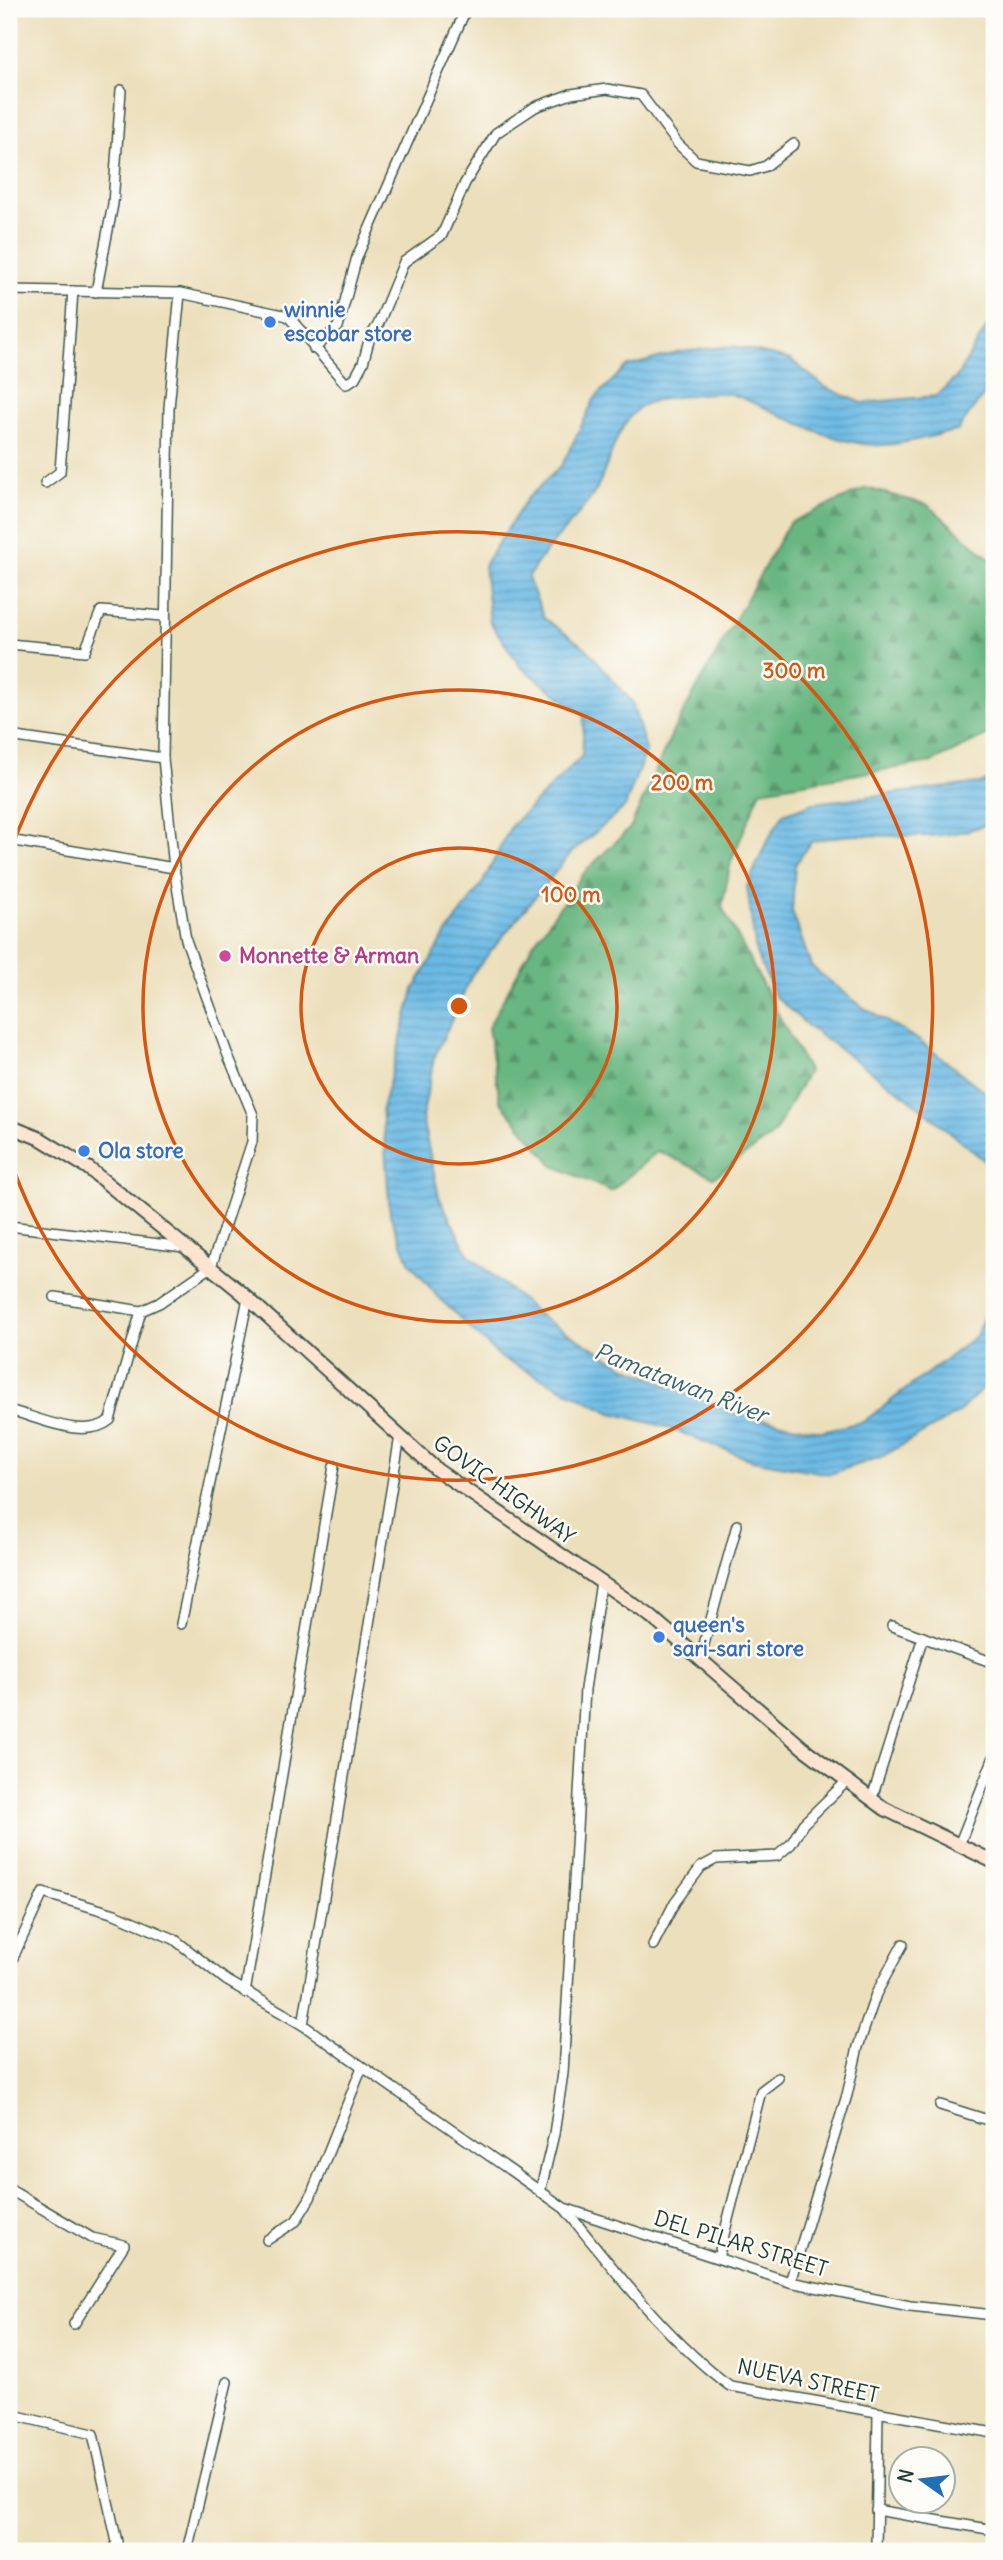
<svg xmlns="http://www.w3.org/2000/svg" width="1003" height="2560" viewBox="0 0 1003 2560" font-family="Delius,sans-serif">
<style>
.forest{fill:url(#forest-firs);stroke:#447a5a;stroke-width:2}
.water{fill:url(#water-rules);stroke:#457b8c;stroke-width:2}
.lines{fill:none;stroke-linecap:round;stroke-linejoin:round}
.minor-casing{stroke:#3e5548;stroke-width:12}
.secondary-casing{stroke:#3e5548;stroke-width:16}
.minor{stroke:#fff;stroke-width:9}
.secondary{stroke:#fde4d1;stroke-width:12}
.ring{fill:none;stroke:#d45610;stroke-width:3.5}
.shop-dot{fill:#3f7fe0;stroke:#fdfcf7;stroke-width:2.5}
.hotel-dot{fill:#d1479c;stroke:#fdfcf7;stroke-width:2.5}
.labels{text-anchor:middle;stroke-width:5;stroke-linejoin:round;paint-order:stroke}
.shop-label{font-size:21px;font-weight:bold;fill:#366cbe;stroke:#fdfcf7;text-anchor:start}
.hotel-label{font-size:21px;font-weight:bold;fill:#b23c85;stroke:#fdfcf7;text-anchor:start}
.street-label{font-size:21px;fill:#1f3d34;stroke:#fdfcf7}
.water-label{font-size:23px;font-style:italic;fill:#366269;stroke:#fdfcf7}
.centre{fill:#d45610;stroke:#fdfcf7;stroke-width:3.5}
.ring-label{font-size:21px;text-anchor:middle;font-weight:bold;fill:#d45610;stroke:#fdfcf7;stroke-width:5;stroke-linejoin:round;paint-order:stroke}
</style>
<defs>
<pattern id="forest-firs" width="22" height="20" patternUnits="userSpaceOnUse" patternTransform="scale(1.75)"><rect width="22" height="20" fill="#68b680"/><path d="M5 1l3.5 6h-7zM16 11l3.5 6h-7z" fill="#55956a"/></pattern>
<pattern id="water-rules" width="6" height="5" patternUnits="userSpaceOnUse" patternTransform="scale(1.75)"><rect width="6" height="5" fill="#6bb9e5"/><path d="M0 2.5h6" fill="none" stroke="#5798ba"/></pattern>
</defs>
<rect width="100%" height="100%" fill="#fdfcf7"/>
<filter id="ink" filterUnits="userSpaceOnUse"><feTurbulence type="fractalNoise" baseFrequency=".0143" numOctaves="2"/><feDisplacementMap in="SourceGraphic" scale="14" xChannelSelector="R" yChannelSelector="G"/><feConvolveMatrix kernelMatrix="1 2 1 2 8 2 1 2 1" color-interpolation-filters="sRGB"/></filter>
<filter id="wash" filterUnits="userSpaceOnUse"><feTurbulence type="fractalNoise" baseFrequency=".00686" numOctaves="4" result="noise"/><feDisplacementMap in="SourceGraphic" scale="28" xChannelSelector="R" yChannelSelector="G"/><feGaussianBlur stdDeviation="1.57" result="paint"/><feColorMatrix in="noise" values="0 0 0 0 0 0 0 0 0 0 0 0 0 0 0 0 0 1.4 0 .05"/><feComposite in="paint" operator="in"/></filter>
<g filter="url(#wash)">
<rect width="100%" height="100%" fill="#ecdfbc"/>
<path class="forest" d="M866,488L928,505L989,558L994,556V732L932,762L761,790L731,861L722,907L808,1071L774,1134L714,1177L658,1151L611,1191L554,1166L500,1101L488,1028L533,944L585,872L631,827L673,731L789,523Z"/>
<g class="water">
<path d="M994,315V381L957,431C933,435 896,447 873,445C822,441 781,412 734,395C720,390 653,397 640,407C613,428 610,468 593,495C573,525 545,546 528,578L544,618L586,648L632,702L646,750L625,807L570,854L473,973L434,1058L422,1118L439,1197L468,1254L544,1319L626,1367L734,1413L821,1431L863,1422L976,1336L994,1290V1377L958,1413L883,1456L830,1474L752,1460L666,1427L612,1413L501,1358L437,1296L410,1263L390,1215L382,1108L414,990L440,943L483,882L511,826L582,756L584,715L520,666L490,622L484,565L526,500L562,465L595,398L626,367L680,352L733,346L791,360L825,387L862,403L936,396L956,378Z"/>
<path d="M994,777V821C951,842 901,835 855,835C841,835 826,839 812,841L795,865L792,911L811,966L861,1006L920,1041L994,1099V1179L985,1161L906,1096L810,1028L775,996L756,953L747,887L766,843L783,814L814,803L982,783Z"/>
</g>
</g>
<g filter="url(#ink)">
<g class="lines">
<g class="minor-casing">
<g id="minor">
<path d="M9,290L180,293L288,316L346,384L355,378L363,363L370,337L378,325L404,262L442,235L465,183L496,133L535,107L571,94L607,89L641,95L678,144L696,161L750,171L766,166L794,144"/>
<path d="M96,292L113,204L121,90"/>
<path d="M314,349L338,327L357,257L466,9"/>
<path d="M45,483L60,472L73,291"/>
<path d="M9,644L85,651L101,611L163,616"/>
<path d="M9,736L163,758"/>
<path d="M9,840L174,868"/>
<path d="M9,1226L184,1247"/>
<path d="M55,1297L141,1311L159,1303L211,1267L252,1142L253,1115L227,1053L186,940L174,868L163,758L169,408L180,293"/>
<path d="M9,1410C37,1417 85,1441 110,1420L141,1311"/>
<path d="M400,1436L303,2025L564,2208L790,2282L910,2306L994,2315"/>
<path d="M181,1624L248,1298"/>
<path d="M892,1626L994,1663"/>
<path d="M700,1659L737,1525"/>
<path d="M872,1798L923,1637"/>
<path d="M959,1845L994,1757"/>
<path d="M653,1945L675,1902L701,1867L716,1859L777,1856L791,1844L803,1824L848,1780"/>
<path d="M9,1966L43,1893L115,1914L174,1939L226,1980L303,2025"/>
<path d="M245,1993L334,1466"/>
<path d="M940,2105L994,2122"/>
<path d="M9,2189L92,2238L124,2245L74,2324"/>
<path d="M540,2192L554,2134L563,2073L585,1689L601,1582"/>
<path d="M565,2209C611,2266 671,2344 730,2386L994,2433"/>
<path d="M267,2240L296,2221L310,2198L362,2067"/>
<path d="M718,2258L761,2091L778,2078"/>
<path d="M790,2282L847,2095L858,2047L876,1994L903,1944"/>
<path d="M9,2414L93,2434L117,2542L114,2551"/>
<path d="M876,2510L994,2530"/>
<path d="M187,2551L227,2382"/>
<path d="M876,2551L878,2413"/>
</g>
</g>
<g class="secondary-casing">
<path id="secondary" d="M9,1126L41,1139L88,1168L241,1292L437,1470L649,1615L803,1748L885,1809L994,1862"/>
</g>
<use href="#minor" class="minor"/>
<use href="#secondary" class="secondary"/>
</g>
</g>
<g class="ring">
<circle cx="459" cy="1006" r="158"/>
<circle cx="459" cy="1006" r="316"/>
<path d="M9 856A474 474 0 1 1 9 1156"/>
</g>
<g class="shop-dot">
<circle cx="270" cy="322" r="7"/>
<circle cx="84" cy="1151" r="7"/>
<circle cx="659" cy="1637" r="7"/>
</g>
<circle class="hotel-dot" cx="225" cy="956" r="7"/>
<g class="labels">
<g class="shop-label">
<text x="284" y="317">winnie<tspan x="284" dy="24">escobar store</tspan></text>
<text x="98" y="1158">Ola store</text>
<text x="673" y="1632">queen's<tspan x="673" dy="24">sari-sari store</tspan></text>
</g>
<g class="hotel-label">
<text x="239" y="963">Monnette &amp; Arman</text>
</g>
<g class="street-label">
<text transform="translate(504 1490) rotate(36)" y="7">GOVIC HIGHWAY</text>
<text transform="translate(741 2244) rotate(17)" y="7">DEL PILAR STREET</text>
<text transform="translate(808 2381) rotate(12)" y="7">NUEVA STREET</text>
</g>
<g class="water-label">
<text transform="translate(681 1383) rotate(21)" y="8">Pamatawan River</text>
</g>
</g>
<circle cx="459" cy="1006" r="10" class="centre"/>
<g class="ring-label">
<text x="794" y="678">300 m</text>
<text x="682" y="790">200 m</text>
<text x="571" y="902">100 m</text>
</g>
<rect width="1003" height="2560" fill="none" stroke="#fdfcf7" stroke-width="35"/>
<g transform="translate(922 2480) rotate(284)"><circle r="33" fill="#fdfcf7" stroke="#a4b0a9" stroke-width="2"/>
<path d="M0-5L12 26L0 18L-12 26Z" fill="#1f6fb2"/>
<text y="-10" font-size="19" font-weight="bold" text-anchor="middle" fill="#1f3d34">N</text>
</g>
</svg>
